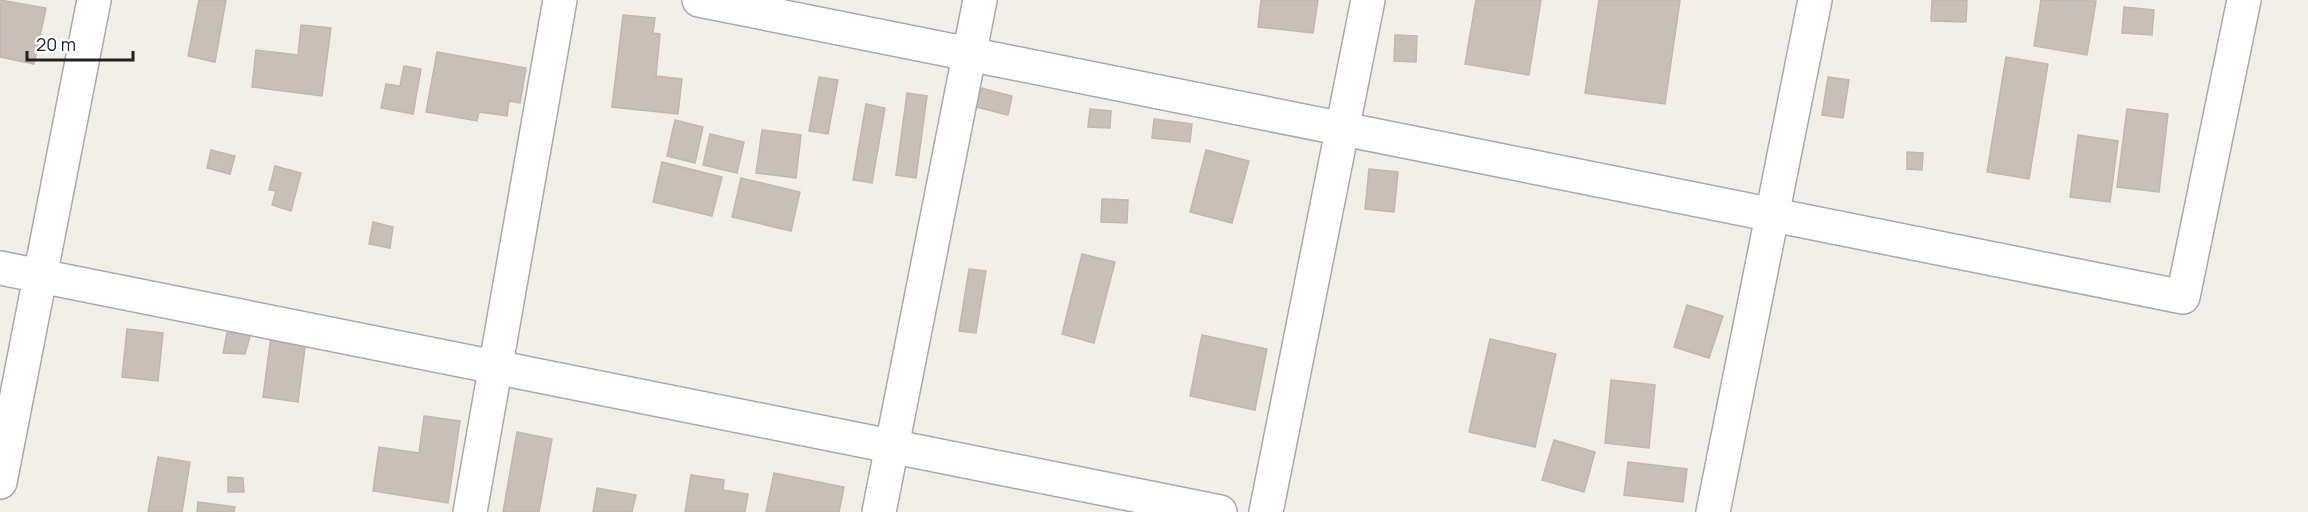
<svg xmlns="http://www.w3.org/2000/svg" width="2308" height="512" viewBox="0 0 2308 512" font-family="Manrope,sans-serif">
<style>
.building{fill:#c7bfb8;stroke:#c4b6ab;stroke-width:1.5}
.lines{fill:none;stroke-linecap:round;stroke-linejoin:round}
.minor-casing{stroke:#a9a9a9;stroke-width:36}
.minor{stroke:#fff;stroke-width:33}
</style>
<rect width="100%" height="100%" fill="#f2efe9"/>
<g class="building">
<path d="M0,0L46,8L34,64L0,57Z"/>
<path d="M199,0H226L215,62L188,56Z"/>
<path d="M1261,0H1318L1313,33L1258,27Z"/>
<path d="M1476,0H1541L1529,75L1465,64Z"/>
<path d="M1599,0H1680L1665,104L1585,93Z"/>
<path d="M1932,0H1967L1966,22L1931,21Z"/>
<path d="M2041,0L2096,1L2087,55L2034,46Z"/>
<path d="M2124,7L2154,10L2152,35L2122,33Z"/>
<path d="M623,15L655,18L653,33L660,34L656,76L682,79L678,114L612,107Z"/>
<path d="M301,25L331,28L322,96L252,87L256,50L298,55Z"/>
<path d="M1395,35L1417,36L1416,62L1394,61Z"/>
<path d="M437,52L526,68L520,103L509,101L507,116L479,112L477,121L426,112Z"/>
<path d="M2006,57L2048,64L2029,179L1987,172Z"/>
<path d="M404,66L421,69L413,114L381,108L386,84L400,86Z"/>
<path d="M819,77L838,80L828,134L809,131Z"/>
<path d="M1828,77L1849,80L1843,118L1822,115Z"/>
<path d="M981,88L1012,96L1008,115L976,107Z"/>
<path d="M907,93L927,96L916,178L896,175Z"/>
<path d="M866,104L885,108L872,183L853,180Z"/>
<path d="M1090,109L1111,111L1110,128L1088,127Z"/>
<path d="M2127,109L2168,114L2159,192L2117,187Z"/>
<path d="M1154,119L1192,124L1190,142L1152,138Z"/>
<path d="M675,120L703,127L695,163L667,156Z"/>
<path d="M762,130L801,135L796,178L756,173Z"/>
<path d="M710,134L744,142L737,173L703,165Z"/>
<path d="M2078,135L2118,141L2110,202L2070,197Z"/>
<path d="M211,150L235,156L230,174L207,168Z"/>
<path d="M1206,150L1249,161L1232,223L1190,212Z"/>
<path d="M1907,152L1923,153L1922,170L1907,169Z"/>
<path d="M662,162L722,177L712,216L653,202Z"/>
<path d="M275,166L301,173L291,211L272,205L276,191L269,190Z"/>
<path d="M1369,169L1398,172L1394,212L1365,209Z"/>
<path d="M741,178L800,192L791,231L732,217Z"/>
<path d="M1102,199L1128,200L1127,223L1101,222Z"/>
<path d="M373,222L393,227L390,248L369,244Z"/>
<path d="M1082,254L1115,262L1094,343L1062,334Z"/>
<path d="M969,269L986,271L976,333L959,331Z"/>
<path d="M1687,305L1723,316L1709,358L1674,347Z"/>
<path d="M228,328L251,333L245,354L223,353Z"/>
<path d="M127,329L163,333L158,381L122,377Z"/>
<path d="M271,335L306,340L298,402L263,397Z"/>
<path d="M1202,335L1267,349L1255,410L1190,396Z"/>
<path d="M1490,339L1556,354L1535,447L1469,432Z"/>
<path d="M1611,380L1655,385L1649,448L1605,443Z"/>
<path d="M424,416L460,421L448,503L373,491L379,447L419,453Z"/>
<path d="M517,432L552,439L539,512H503Z"/>
<path d="M1554,440L1595,452L1584,492L1542,480Z"/>
<path d="M158,457L190,462L182,512H148Z"/>
<path d="M1628,462L1687,469L1683,502L1624,495Z"/>
<path d="M774,473L844,487L839,512H766Z"/>
<path d="M691,475L724,480L723,490L748,494L745,512H685Z"/>
<path d="M228,477L243,478L244,492H228Z"/>
<path d="M597,488L636,495L632,512H593Z"/>
<path d="M198,502L235,507L234,512H197Z"/>
</g>
<g class="lines">
<g class="minor-casing">
<g id="minor">
<path d="M699,0L2183,297L2244,0"/>
<path d="M0,268L1220,512"/>
<path d="M0,482L94,0"/>
<path d="M470,512L560,0"/>
<path d="M879,512L980,0"/>
<path d="M1266,512L1368,0"/>
<path d="M1713,512L1815,0"/>
</g>
</g>
<use href="#minor" class="minor"/>
</g>
<path d="M27 51v9h106v-9" fill="none" stroke="#222222" stroke-width="3"/>
<text x="36" y="51" font-size="18" fill="#222222" stroke="#ffffff" stroke-width="4.5" paint-order="stroke">20 m</text>
</svg>
